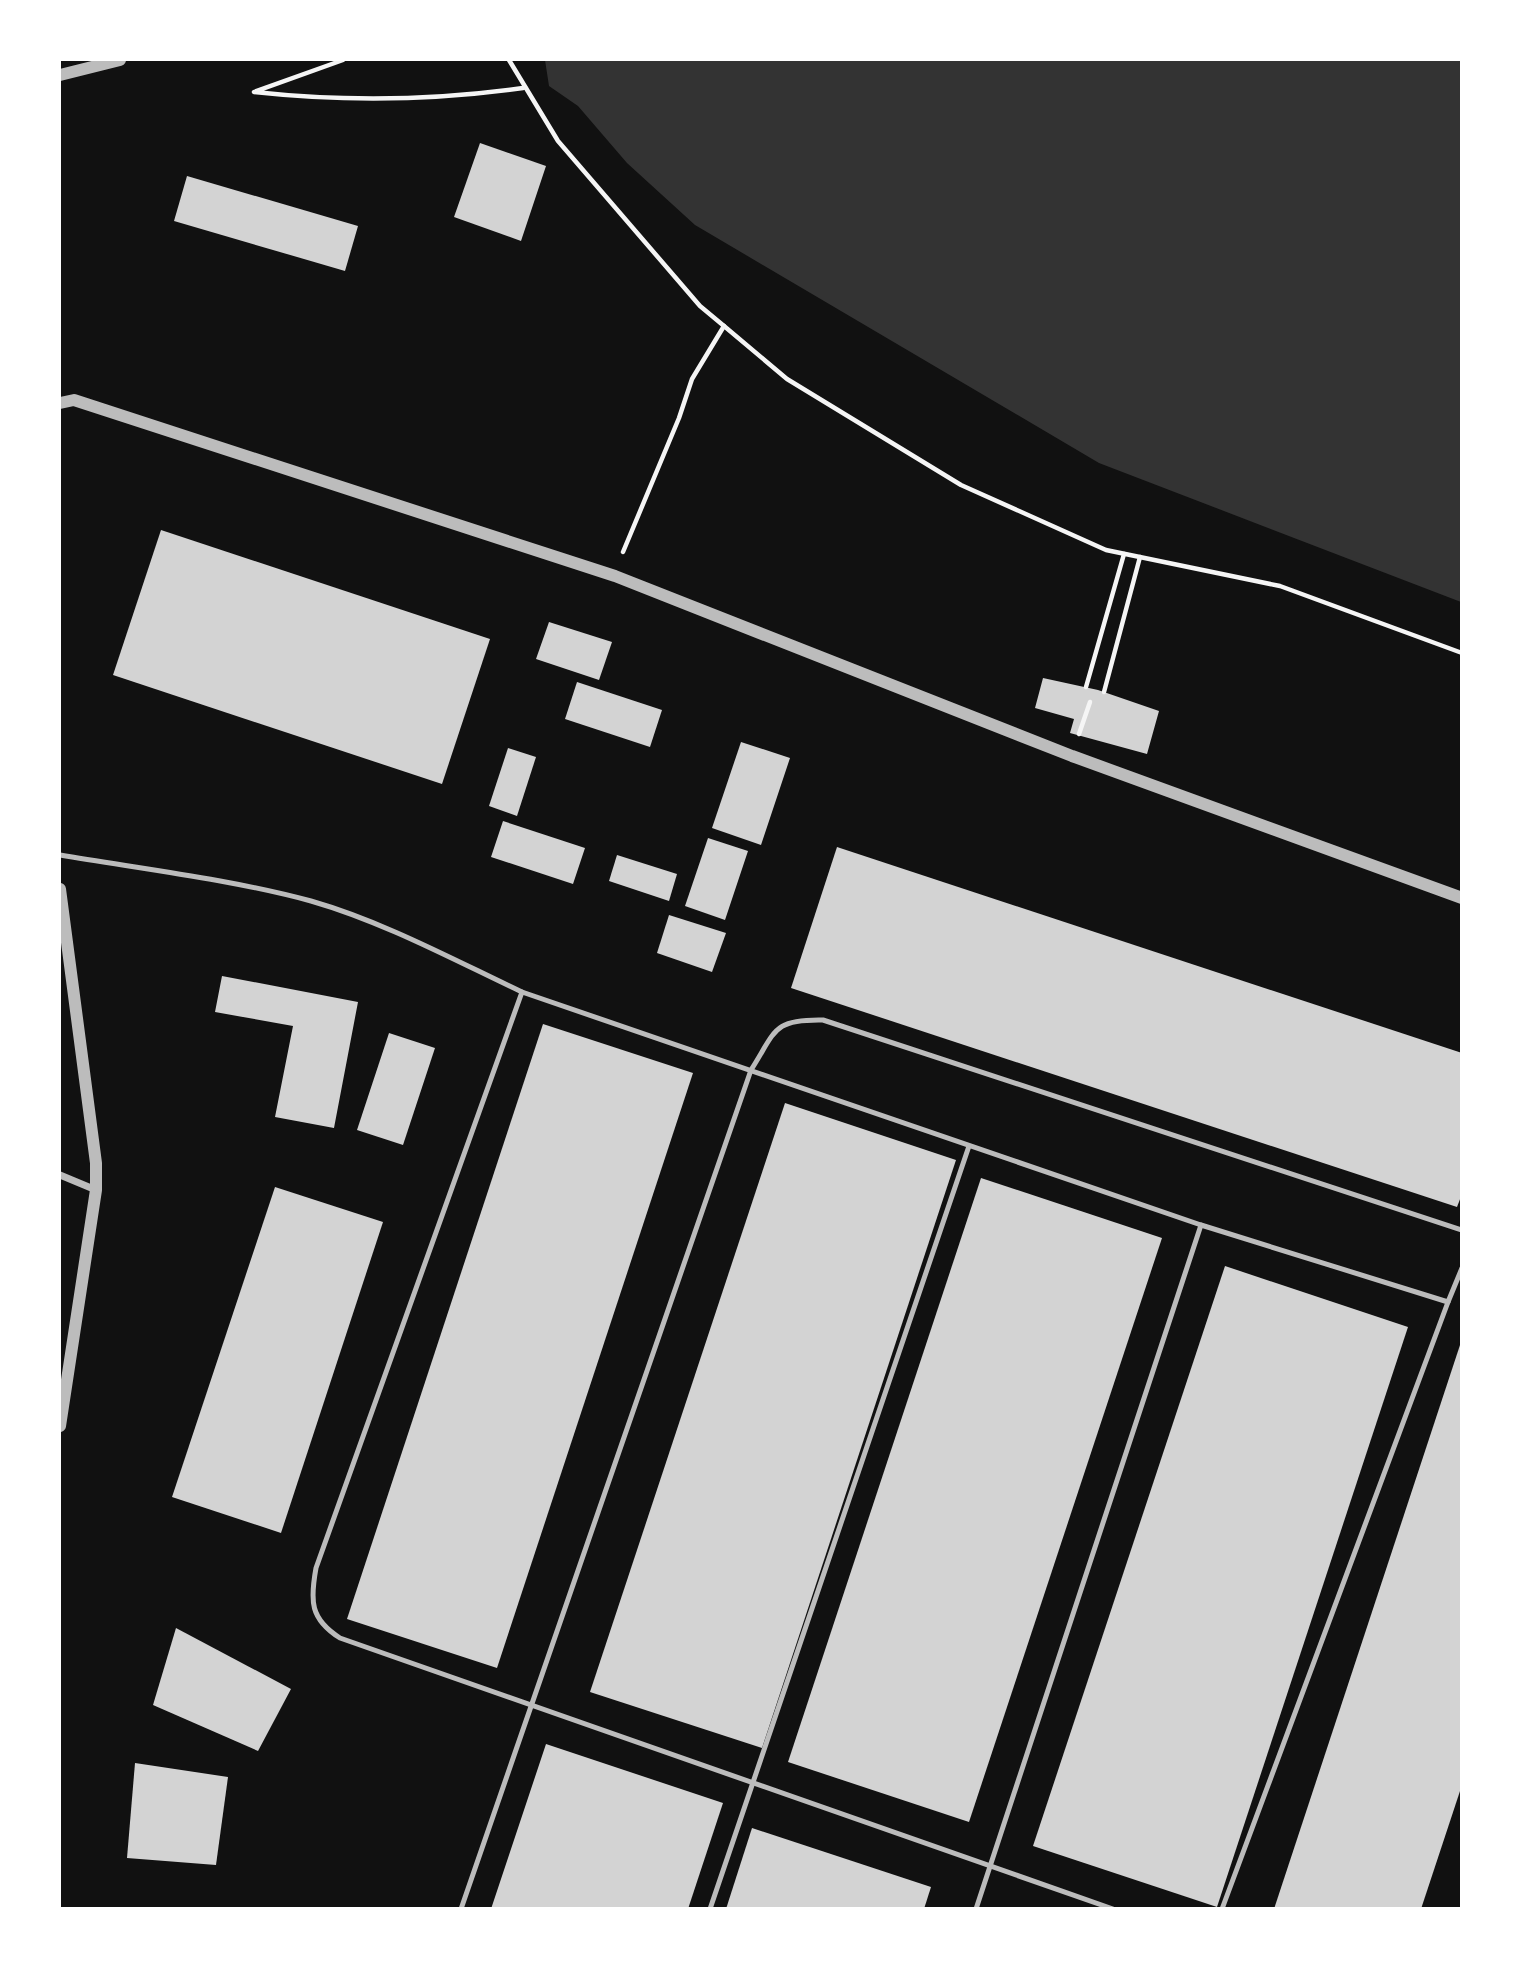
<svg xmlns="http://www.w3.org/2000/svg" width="1521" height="1968" viewBox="0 0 1521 1968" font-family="'PT Sans Narrow',sans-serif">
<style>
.water{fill:#333}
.building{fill:#d3d3d3}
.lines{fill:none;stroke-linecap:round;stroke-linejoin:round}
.path{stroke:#f5f5f5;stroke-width:4.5}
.service{stroke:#bcbcbc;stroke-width:5}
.minor{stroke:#bcbcbc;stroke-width:7}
.tertiary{stroke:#bcbcbc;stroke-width:12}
</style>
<rect width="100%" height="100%" fill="#111"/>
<path class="water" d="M545,60H1461V602L1099,463L695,225L627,163L578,106L549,86Z"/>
<g class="building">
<path d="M480,143L546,166L521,241L454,217Z"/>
<path d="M187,176L358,226L345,271L174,221Z"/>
<path d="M161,530L490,639L442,784L113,675Z"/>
<path d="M549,622L612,642L599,680L536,659Z"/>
<path d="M1043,678L1098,690L1159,711L1147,754L1070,733L1074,719L1035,708Z"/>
<path d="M577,682L662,710L650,747L565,719Z"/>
<path d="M741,742L790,758L761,845L712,828Z"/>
<path d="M508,748L536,757L517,816L489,806Z"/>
<path d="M503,821L585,848L573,884L491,857Z"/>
<path d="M708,838L748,851L725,920L685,906Z"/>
<path d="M837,847L1462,1053V1194L1457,1207L791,988Z"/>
<path d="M617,855L677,874L669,901L609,881Z"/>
<path d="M669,915L726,933L712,972L657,953Z"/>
<path d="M222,976L358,1002L334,1128L275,1117L293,1026L215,1012Z"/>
<path d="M543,1024L693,1073L497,1668L347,1619Z"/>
<path d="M389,1033L435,1048L403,1145L357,1130Z"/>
<path d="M785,1103L956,1160L762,1748L590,1692Z"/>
<path d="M981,1178L1162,1238L969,1822L788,1762Z"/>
<path d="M275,1187L383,1222L281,1533L172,1497Z"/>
<path d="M1225,1266L1408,1327L1217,1907L1033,1846Z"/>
<path d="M1461,1342L1462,1785L1421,1909H1274Z"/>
<path d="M176,1628L291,1689L258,1751L153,1705Z"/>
<path d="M546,1744L723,1803L688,1909H491Z"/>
<path d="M135,1763L228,1777L216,1865L127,1858Z"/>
<path d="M752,1828L931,1887L924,1909H726Z"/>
</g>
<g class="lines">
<g class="path">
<path d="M343,60L254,92C346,102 431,101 523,88"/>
<path d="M509,60L558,141L700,306L724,326L692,379L679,418L623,552"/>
<path d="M724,326L787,379L961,485L1106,550L1280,586L1462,653"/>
<path d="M1086,687L1124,554"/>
<path d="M1104,692L1140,557"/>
<path d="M1079,734L1090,702"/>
</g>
<g class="service">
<path d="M60,855C143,869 229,879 311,901C384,922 454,960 522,992L316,1568C310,1601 310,1619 340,1638L1113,1909"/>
<path d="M522,992L1201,1225L976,1909"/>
<path d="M1201,1225L1448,1302L1462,1268"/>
<path d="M461,1909L751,1070C776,1031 772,1019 823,1020L1462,1230"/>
<path d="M710,1909L969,1146"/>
<path d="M1222,1909L1448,1302"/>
</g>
<path class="minor" d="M60,1175L96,1190"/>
<g class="tertiary">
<path d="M60,75L120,60"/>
<path d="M60,403L74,400L615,576L1072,756L1462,898"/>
<path d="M60,889L96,1163V1190L60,1426"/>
</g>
</g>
<rect width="1521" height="1968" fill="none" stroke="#ffffff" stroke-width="122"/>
</svg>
